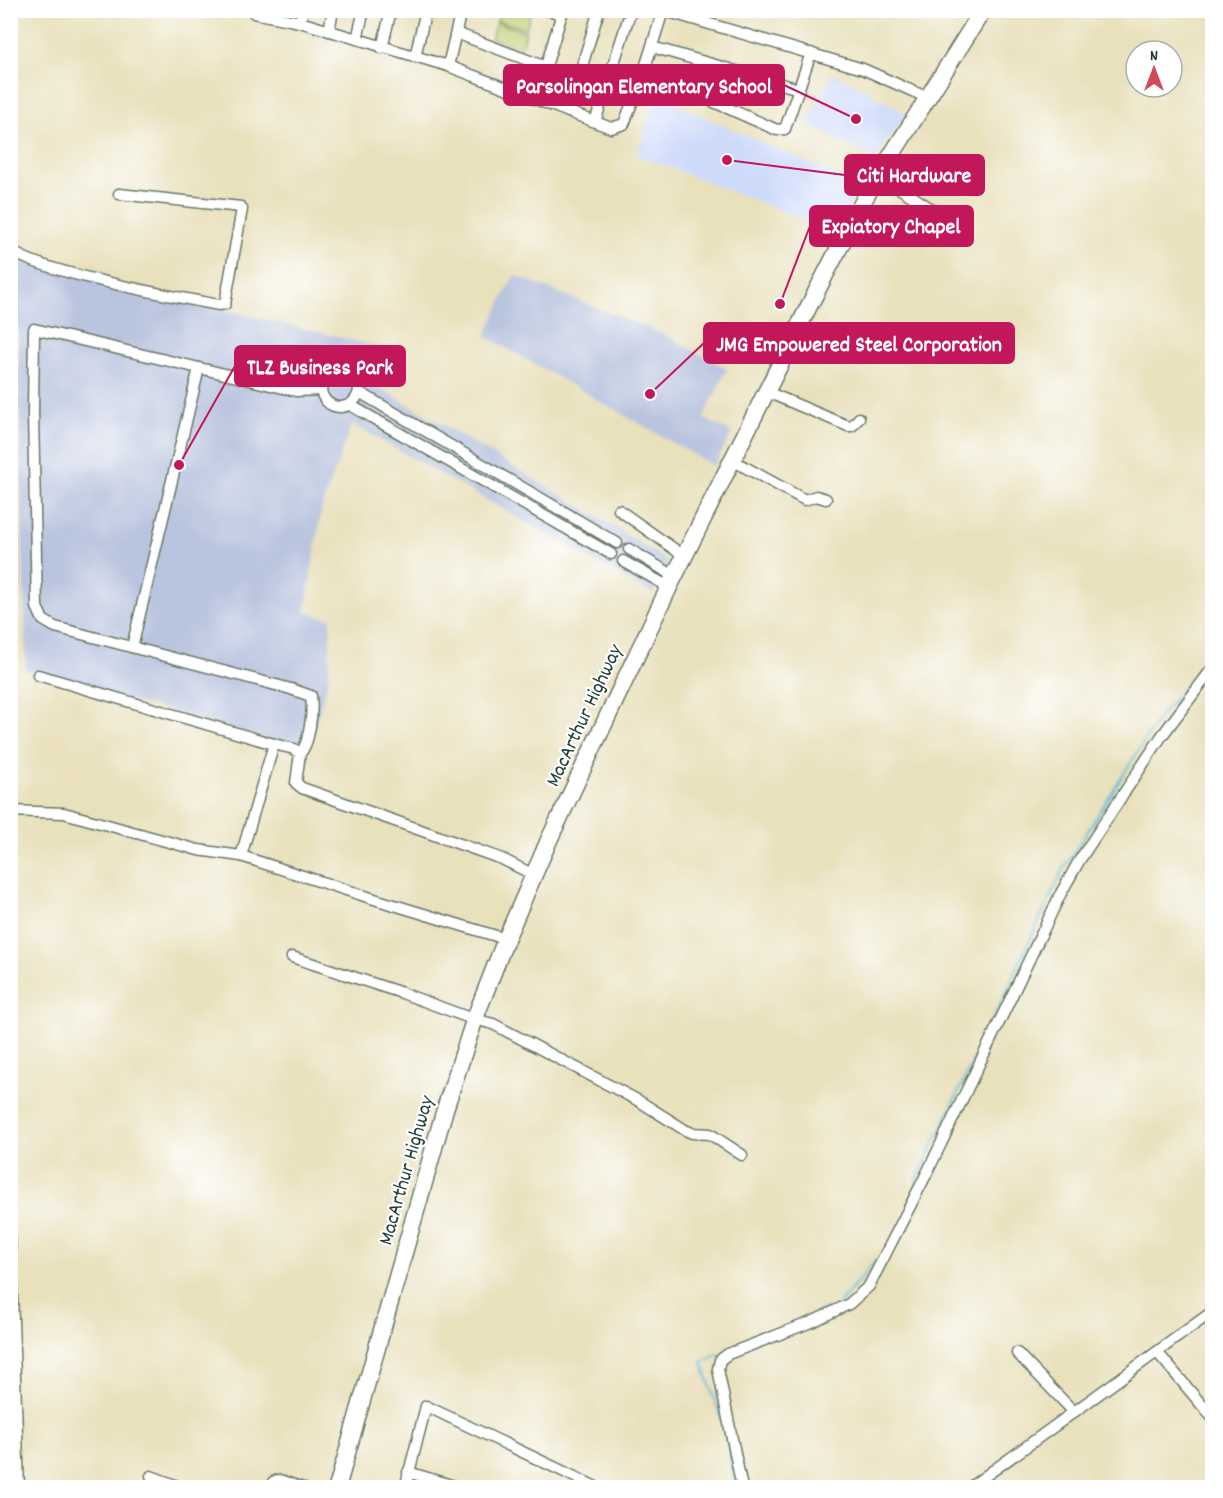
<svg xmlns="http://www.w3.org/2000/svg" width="1223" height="1498" viewBox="0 0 1223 1498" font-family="Dekko,sans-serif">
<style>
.built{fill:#cedafa}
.industrial{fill:#b9c4de}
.green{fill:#bece71;stroke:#6e8652;stroke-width:1.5}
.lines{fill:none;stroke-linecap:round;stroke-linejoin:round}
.stream{stroke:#5fbcdd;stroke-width:2}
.minor-casing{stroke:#667664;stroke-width:13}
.highway-casing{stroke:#667664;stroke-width:19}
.minor{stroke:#fff;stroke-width:10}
.highway{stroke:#fff;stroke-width:16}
.labels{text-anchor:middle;stroke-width:4.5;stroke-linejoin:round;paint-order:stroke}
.street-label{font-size:21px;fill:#1f3d34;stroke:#fff}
.leader{fill:none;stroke:#c2185b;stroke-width:2}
.callout-dot{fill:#c2185b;stroke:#fff;stroke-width:2}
.callout{fill:#c2185b;stroke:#c2185b;stroke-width:2}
.callout-label{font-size:22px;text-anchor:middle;font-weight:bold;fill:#fff}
</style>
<rect width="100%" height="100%" fill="#fff"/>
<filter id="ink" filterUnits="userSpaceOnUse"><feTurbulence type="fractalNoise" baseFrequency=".0167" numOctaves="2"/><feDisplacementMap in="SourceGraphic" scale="12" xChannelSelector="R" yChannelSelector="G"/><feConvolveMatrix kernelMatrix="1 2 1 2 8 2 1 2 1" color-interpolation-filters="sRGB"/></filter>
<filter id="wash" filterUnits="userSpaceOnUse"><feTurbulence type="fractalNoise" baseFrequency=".008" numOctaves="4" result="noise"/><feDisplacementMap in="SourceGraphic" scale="24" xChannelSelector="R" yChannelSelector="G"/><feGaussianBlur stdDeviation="1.35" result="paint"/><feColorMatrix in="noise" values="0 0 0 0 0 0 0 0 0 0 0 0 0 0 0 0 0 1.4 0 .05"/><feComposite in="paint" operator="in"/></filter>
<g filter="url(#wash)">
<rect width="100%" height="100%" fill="#e9e0bc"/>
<g class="built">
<path d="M833,73L907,114L875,158L806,124Z"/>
<path d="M656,96L861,186L835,231L637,155Z"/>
</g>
<g class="industrial">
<path d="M16,260L377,346L367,380L610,524L669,562L653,594L352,424L322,506L305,612L331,619L329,677L308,751L26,670Z"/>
<path d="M514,275L665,335L727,369L703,418L732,433L714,466L485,336Z"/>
</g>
<g class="green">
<path d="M528,11H531L526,29L497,21L500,11Z"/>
<path d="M496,22L526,32L521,48L491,38Z"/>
</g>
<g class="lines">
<g class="stream">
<path d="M916,1182L1063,870L1161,715L1212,657"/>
<path d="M840,1303L877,1259"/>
<path d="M788,1325L827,1309"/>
<path d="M719,1354L702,1362L724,1427L736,1488"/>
</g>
</g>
</g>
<g filter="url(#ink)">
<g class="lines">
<g class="minor-casing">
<g id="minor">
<path d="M252,10L254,13L300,22L448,66L611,128L624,124L644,71L663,11"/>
<path d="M547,10L562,14"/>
<path d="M662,10L863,69L928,98"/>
<path d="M300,22L303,10"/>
<path d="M329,31L333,10"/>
<path d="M456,33L546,67"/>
<path d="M357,39L364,10"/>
<path d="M652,47L799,89"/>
<path d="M382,48L391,10"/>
<path d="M415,57L426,10"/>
<path d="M448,66L461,10"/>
<path d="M644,71L777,130L785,129L811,53"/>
<path d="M536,99L563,10"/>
<path d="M568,112L599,10"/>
<path d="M595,122L631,10"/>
<path d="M879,175L944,217"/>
<path d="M10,249C32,271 181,298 219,305L225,304L242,209L241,207L119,194"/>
<circle cx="340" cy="388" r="19"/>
<path d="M359,392L617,543"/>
<path d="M767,392L848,426H852L859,418"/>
<path d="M350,405L611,554"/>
<path d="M732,460L805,500L816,496L826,499"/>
<path d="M619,510L684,556"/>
<path d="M629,549L674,576"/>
<path d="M623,561L669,587"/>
<path d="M132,647L199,368"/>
<path d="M38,675L274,744L241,856"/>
<path d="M274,744L294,749L300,753L296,783L302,788L502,859L534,875"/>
<path d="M300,753C310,744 313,709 311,696L291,689L55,627L43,620L37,607L33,413L34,329L296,391L321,390"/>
<path d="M10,811L64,813L198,850L241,856L371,898L506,939"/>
<path d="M292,957L402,993L467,1017L493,1024L639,1101L685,1130L692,1133L710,1134L742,1155"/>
<path d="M10,1238L19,1488"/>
<path d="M1157,1352L1212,1417"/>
<path d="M1017,1353L1073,1411"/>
<path d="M408,1472L461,1488"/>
<path d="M151,1476L183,1488"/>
<path d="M271,1488L273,1482L279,1480L303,1488"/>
<path d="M405,1488L426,1406L598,1488"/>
<path d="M742,1488L718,1369L720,1360L728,1354L814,1321L849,1304L869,1286L927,1173L1061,893L1079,861L1161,737L1212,669"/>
<path d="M969,1488L1212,1312"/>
</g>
</g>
<g class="highway-casing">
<path id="highway" d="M337,1488L445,1109L475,1018L506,939L549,840L669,587L809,306L867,194L983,10"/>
</g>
<use href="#minor" class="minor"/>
<use href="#highway" class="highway"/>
</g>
</g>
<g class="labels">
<g class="street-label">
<text transform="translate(583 715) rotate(-65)" y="7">MacArthur Highway</text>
<text transform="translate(405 1170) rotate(-74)" y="7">MacArthur Highway</text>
</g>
</g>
<path class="leader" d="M856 119L784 85M727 160L845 175M780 304L810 226M650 394L704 343M179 465L235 366"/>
<g class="callout-dot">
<circle cx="856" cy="119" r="6"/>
<circle cx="727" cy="160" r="6"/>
<circle cx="780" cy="304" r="6"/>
<circle cx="650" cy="394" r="6"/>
<circle cx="179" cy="465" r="6"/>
</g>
<g class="callout">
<rect x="504" y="65" width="280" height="40" rx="6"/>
<rect x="845" y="155" width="139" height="40" rx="6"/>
<rect x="810" y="206" width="163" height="40" rx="6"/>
<rect x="704" y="323" width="310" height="40" rx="6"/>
<rect x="235" y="346" width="170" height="40" rx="6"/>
</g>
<g class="callout-label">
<text x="644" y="93">Parsolingan Elementary School</text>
<text x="914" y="182">Citi Hardware</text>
<text x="891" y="233">Expiatory Chapel</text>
<text x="859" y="351">JMG Empowered Steel Corporation</text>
<text x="320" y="374">TLZ Business Park</text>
</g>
<rect width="1223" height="1498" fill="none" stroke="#fff" stroke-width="36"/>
<g transform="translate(1154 69)"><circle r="28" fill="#ffffff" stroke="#a5b1ae" stroke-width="1.5"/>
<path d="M0-4.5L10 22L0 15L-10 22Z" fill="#d1495b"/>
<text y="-9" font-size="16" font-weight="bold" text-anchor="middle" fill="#1f3d34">N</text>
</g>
</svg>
